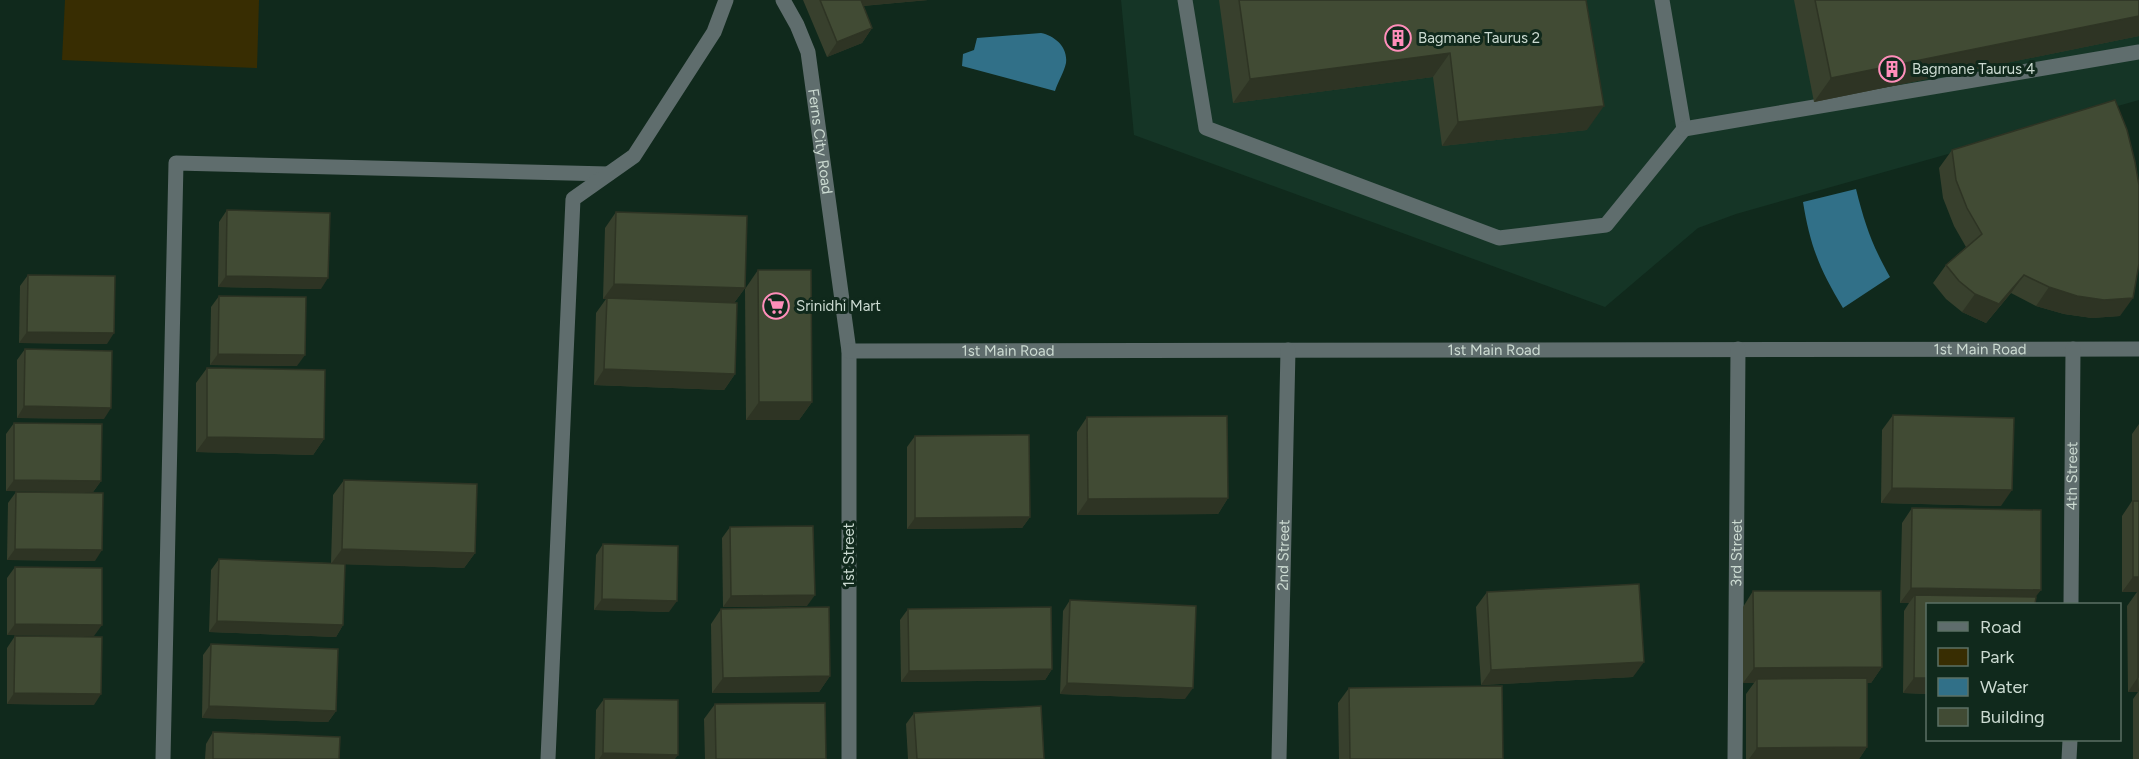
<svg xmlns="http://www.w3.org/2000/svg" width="2139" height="759" viewBox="0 0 2139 759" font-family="Figtree,sans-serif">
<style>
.built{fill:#153526}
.green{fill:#382d02}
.water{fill:#317088}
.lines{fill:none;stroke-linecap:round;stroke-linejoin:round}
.minor{stroke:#5f6d6d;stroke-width:15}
.wall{fill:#38402d}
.shaded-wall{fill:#2e3424}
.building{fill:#414b34;stroke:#2e3424;stroke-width:1.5}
.labels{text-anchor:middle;stroke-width:6;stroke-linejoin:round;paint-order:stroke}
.poi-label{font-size:15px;fill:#cbdad1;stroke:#10291c;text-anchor:start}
.street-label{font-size:15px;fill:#cbdad1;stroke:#10291c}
</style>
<rect width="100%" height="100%" fill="#10291c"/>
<path class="built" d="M1121,0H2139V100L1736,214L1698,228L1605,307L1134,135Z"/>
<path class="green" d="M65,0H259L257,68L62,60Z"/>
<g class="water">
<path d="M1041,33C1055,36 1068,47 1066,63C1064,72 1058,82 1055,91L962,66L963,54L974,50L977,38Z"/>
<path d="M1856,189C1865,225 1872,245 1890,277L1843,308C1820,270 1810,246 1803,202Z"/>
</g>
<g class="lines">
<g class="minor">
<path id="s1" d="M783,0L797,25L808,52L849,351V759"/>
<path d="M1185,0L1206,128L1499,238L1606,225L1684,129L1662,0"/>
<path d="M1684,129L2139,52"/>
<path id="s2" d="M849,351L2139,349"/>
<path id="s3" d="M2071,604L2073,349"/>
<path d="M163,759L176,163L608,174"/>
<path d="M548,759L573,199L634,156L714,32L726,0"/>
<path id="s4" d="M1279,759L1288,350"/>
<path id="s5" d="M1735,759L1738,349"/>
<path d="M2069,759L2070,740"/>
</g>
</g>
<g class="wall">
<path d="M803,0H928L863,6L872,28L862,43L827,57Z"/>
<path d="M1219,0H1586L1587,130L1442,146L1433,77L1233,103Z"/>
<path d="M1794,0H2139V36L1814,102Z"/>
<path d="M1952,150L2120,316L2092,318L2064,314L2036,306L2011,293L1986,323L1962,312L1946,299L1933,283L1946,265L1966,247L1954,226L1943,198L1939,168Z"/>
<path d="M227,210L321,289L218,287L219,222Z"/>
<path d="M616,212L745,288L734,303L735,374L724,390L594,385L596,313L606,299H603L605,228Z"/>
<path d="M758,270L812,402L799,420H746L745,289Z"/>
<path d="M28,275L107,344L19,343L20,286Z"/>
<path d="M219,296L297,366L210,365L211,307Z"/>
<path d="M25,349L104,419L17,418V360Z"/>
<path d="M207,368L324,439L313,455L196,452V383Z"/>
<path d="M1893,415L2001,506L1881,503L1882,430Z"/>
<path d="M1087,417L1228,498L1218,514L1077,515V432Z"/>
<path d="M14,423L101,481L93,492L6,491V434Z"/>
<path d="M2139,424V759H2133V699L2138,692H2128L2127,606L2137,592H2122V516L2132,501V434Z"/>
<path d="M915,436L1030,517L1022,528L907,529V447Z"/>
<path d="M344,480L475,553L464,568L345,564L343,625L336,637L209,632L211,570L219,559L331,563L333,495Z"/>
<path d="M16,492L95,561L7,560L8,503Z"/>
<path d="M1912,508L1928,604V694L1903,693L1904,611L1909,603H1900L1902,523Z"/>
<path d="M730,527L807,606L723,607L722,538Z"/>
<path d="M603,544L669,612L594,610L596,555Z"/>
<path d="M15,567L94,636L7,635V578Z"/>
<path d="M1753,591L1882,667L1871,683H1867V747L1859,759H1746V694L1754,683H1743V607Z"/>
<path d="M1487,592L1633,677L1481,685L1476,607Z"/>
<path d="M1070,600L1185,699L1060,694L1063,611Z"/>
<path d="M721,609L830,676L819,692L712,693L711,624Z"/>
<path d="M908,609L1052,669L1045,680L901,682L900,620Z"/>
<path d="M15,636L94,705L7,704V648Z"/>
<path d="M211,644L336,711L328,722L202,718L203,655Z"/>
<path d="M1349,688L1503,759H1339L1338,703Z"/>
<path d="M604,699L675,759H595L596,710Z"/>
<path d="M715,704L826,759H705L704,719Z"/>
<path d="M914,713L1044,759H908L906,724Z"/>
<path d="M213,732L339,759H205L206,744Z"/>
</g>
<g class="shaded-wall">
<path d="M855,0H928L850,7Z"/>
<path d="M2139,16V36L1814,102L1831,78Z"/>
<path d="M872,28L862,43L827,57L837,42Z"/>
<path d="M1450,53L1433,77L1233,103L1250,79Z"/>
<path d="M1604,106L1587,130L1442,146L1458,122Z"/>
<path d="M2024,275L2011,293L1986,323L1962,312L1975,294Z"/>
<path d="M226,276L328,278L321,289L218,287Z"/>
<path d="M614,284L745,288L734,303L603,299Z"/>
<path d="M2049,287L2133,298L2120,316L2092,318L2064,314L2036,306Z"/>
<path d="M27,332L114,333L107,344L19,343Z"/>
<path d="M218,354L305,355L297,366L210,365Z"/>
<path d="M604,369L735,374L724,390L594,385Z"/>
<path d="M759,402H812L799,420H746Z"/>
<path d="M24,406L111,408L104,419L17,418Z"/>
<path d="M207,437L324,439L313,455L196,452Z"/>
<path d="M14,480L101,481L93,492L6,491Z"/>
<path d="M1892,488L2012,490L2001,506L1881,503Z"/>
<path d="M1228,498L1218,514L1077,515L1088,499Z"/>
<path d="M1030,517L1022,528L907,529L915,518Z"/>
<path d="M15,549L102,550L95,561L7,560Z"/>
<path d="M342,549L475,553L464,568L331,564Z"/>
<path d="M2133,577H2139V592H2122Z"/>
<path d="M1911,588L2041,590L2030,604L1915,595L1909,603H1900Z"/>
<path d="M815,595L807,606L723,607L731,596Z"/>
<path d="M602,599L677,601L669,612L594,610Z"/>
<path d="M217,621L343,625L336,637L209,632Z"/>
<path d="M15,624L102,625L94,636L7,635Z"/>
<path d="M1644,662L1633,677L1481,685L1491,670Z"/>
<path d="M1882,667L1871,683H1757V679L1754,683H1743L1754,668Z"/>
<path d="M1052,669L1045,680L901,682L909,671Z"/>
<path d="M830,676L819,692L712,693L723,678Z"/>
<path d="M2138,677L2139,691L2138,692H2128Z"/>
<path d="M1914,678H1928V694L1903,693Z"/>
<path d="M1067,683L1193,688L1185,699L1060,694Z"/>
<path d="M14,693L101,694L94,705L7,704Z"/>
<path d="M209,706L336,711L328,722L202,718Z"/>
<path d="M1867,747L1859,759H1749L1757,748Z"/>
<path d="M603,753L678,755L675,759H599Z"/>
</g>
<g class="building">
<path d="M820,0H861L872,28L837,42Z"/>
<path d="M1239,0H1586L1604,106L1458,122L1450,53L1250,79Z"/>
<path d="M1815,0H2139V16L1831,78Z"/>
<path d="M2115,100L2127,130L2135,162L2139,185V264L2133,298L2104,300L2077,296L2049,287L2024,275L1999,304L1975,294L1959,281L1946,265L1982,234L1967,208L1956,180L1952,150Z"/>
<path d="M227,210L330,213L328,278L226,276Z"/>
<path d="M616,212L747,216L745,288L614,284Z"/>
<path d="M758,270H811L812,402H759Z"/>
<path d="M28,275L115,276L114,333L27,332Z"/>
<path d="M219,296L306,297L305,355L218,354Z"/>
<path d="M607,298L737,303L735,374L604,369Z"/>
<path d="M25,349L112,351L111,408L24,406Z"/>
<path d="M207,368L325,370L324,439L207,437Z"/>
<path d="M1893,415L2014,418L2012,490L1892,488Z"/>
<path d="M1227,416L1228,498L1088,499L1087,417Z"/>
<path d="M14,423L102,424L101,481L14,480Z"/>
<path d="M1029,435L1030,517L915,518V436Z"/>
<path d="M344,480L477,484L475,553L342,549Z"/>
<path d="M16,492L103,493L102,550L15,549Z"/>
<rect x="2133" y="501" width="6" height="76"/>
<path d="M1912,508L2041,510V590L1911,588Z"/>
<path d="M813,526L815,595L731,596L730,527Z"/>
<path d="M603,544L678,546L677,601L602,599Z"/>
<path d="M219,559L345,564L343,625L217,621Z"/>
<path d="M15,567L102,568V625L15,624Z"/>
<path d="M1639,584L1644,662L1491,670L1487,592Z"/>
<path d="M1753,591H1881L1882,667L1754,668Z"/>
<rect x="2138" y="591" width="1" height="86"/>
<path d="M1915,595L2036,597L2035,604H1928V678H1914Z"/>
<path d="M1070,600L1196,606L1193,688L1067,683Z"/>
<path d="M829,607L830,676L723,678L721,609Z"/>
<path d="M1051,607L1052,669L909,671L908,609Z"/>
<path d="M15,636L102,637L101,694L14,693Z"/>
<path d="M211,644L338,649L336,711L209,706Z"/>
<path d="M1867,678V747L1757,748V679Z"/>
<path d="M1502,686L1503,759H1350L1349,688Z"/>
<path d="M604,699L678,700V755L603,753Z"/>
<path d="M825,703L826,759H716L715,704Z"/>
<path d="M1041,706L1044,759H917L914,713Z"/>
<path d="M213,732L340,737L339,759H213Z"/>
</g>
<defs>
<g id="building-ring" transform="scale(1.35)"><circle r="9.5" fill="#10291c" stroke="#ff8eba" stroke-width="1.5"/><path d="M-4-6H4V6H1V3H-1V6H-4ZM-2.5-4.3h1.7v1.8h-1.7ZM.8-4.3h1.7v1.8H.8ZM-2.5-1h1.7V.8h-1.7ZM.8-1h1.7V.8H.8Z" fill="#ff8eba"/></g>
<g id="supermarket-ring" transform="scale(1.35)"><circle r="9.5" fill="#10291c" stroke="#ff8eba" stroke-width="1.5"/><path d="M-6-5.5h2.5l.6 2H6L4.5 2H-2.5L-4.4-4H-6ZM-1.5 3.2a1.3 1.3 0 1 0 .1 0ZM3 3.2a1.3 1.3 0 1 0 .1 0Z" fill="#ff8eba"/></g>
</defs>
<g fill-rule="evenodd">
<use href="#building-ring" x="1398" y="38"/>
<use href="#building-ring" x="1892" y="69"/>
<use href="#supermarket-ring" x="776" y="306"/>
</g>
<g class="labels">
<g class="poi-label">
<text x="1418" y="43">Bagmane Taurus 2</text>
<text x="1912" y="74">Bagmane Taurus 4</text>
<text x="796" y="311">Srinidhi Mart</text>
</g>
<g class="street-label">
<text dy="5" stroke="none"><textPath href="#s1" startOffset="148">Ferns City Road</textPath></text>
<text dy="5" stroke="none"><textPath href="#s2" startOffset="645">1st Main Road</textPath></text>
<text dy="5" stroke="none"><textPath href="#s2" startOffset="1131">1st Main Road</textPath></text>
<text dy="5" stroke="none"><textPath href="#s2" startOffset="159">1st Main Road</textPath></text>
<text dy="5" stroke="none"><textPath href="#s3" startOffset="128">4th Street</textPath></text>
<text dy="5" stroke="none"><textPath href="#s4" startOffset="204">2nd Street</textPath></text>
<text dy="5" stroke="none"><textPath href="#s5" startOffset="206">3rd Street</textPath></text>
<text transform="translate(849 555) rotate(-90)" y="5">1st Street</text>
</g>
</g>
<rect x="1926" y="603" width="195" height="138" fill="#10291c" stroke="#5b7064" stroke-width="1.5"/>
<rect x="1938" y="622" width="30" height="9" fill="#5f6d6d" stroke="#5b7064" stroke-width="1.5"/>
<text x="1980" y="633" font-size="18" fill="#cbdad1">Road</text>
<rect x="1938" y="648" width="30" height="18" fill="#382d02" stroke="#5b7064" stroke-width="1.5"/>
<text x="1980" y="663" font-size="18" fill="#cbdad1">Park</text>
<rect x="1938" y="678" width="30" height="18" fill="#317088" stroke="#5b7064" stroke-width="1.5"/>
<text x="1980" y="693" font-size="18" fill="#cbdad1">Water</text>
<rect x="1938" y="708" width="30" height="18" fill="#414b34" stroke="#5b7064" stroke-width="1.5"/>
<text x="1980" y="723" font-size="18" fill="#cbdad1">Building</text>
</svg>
